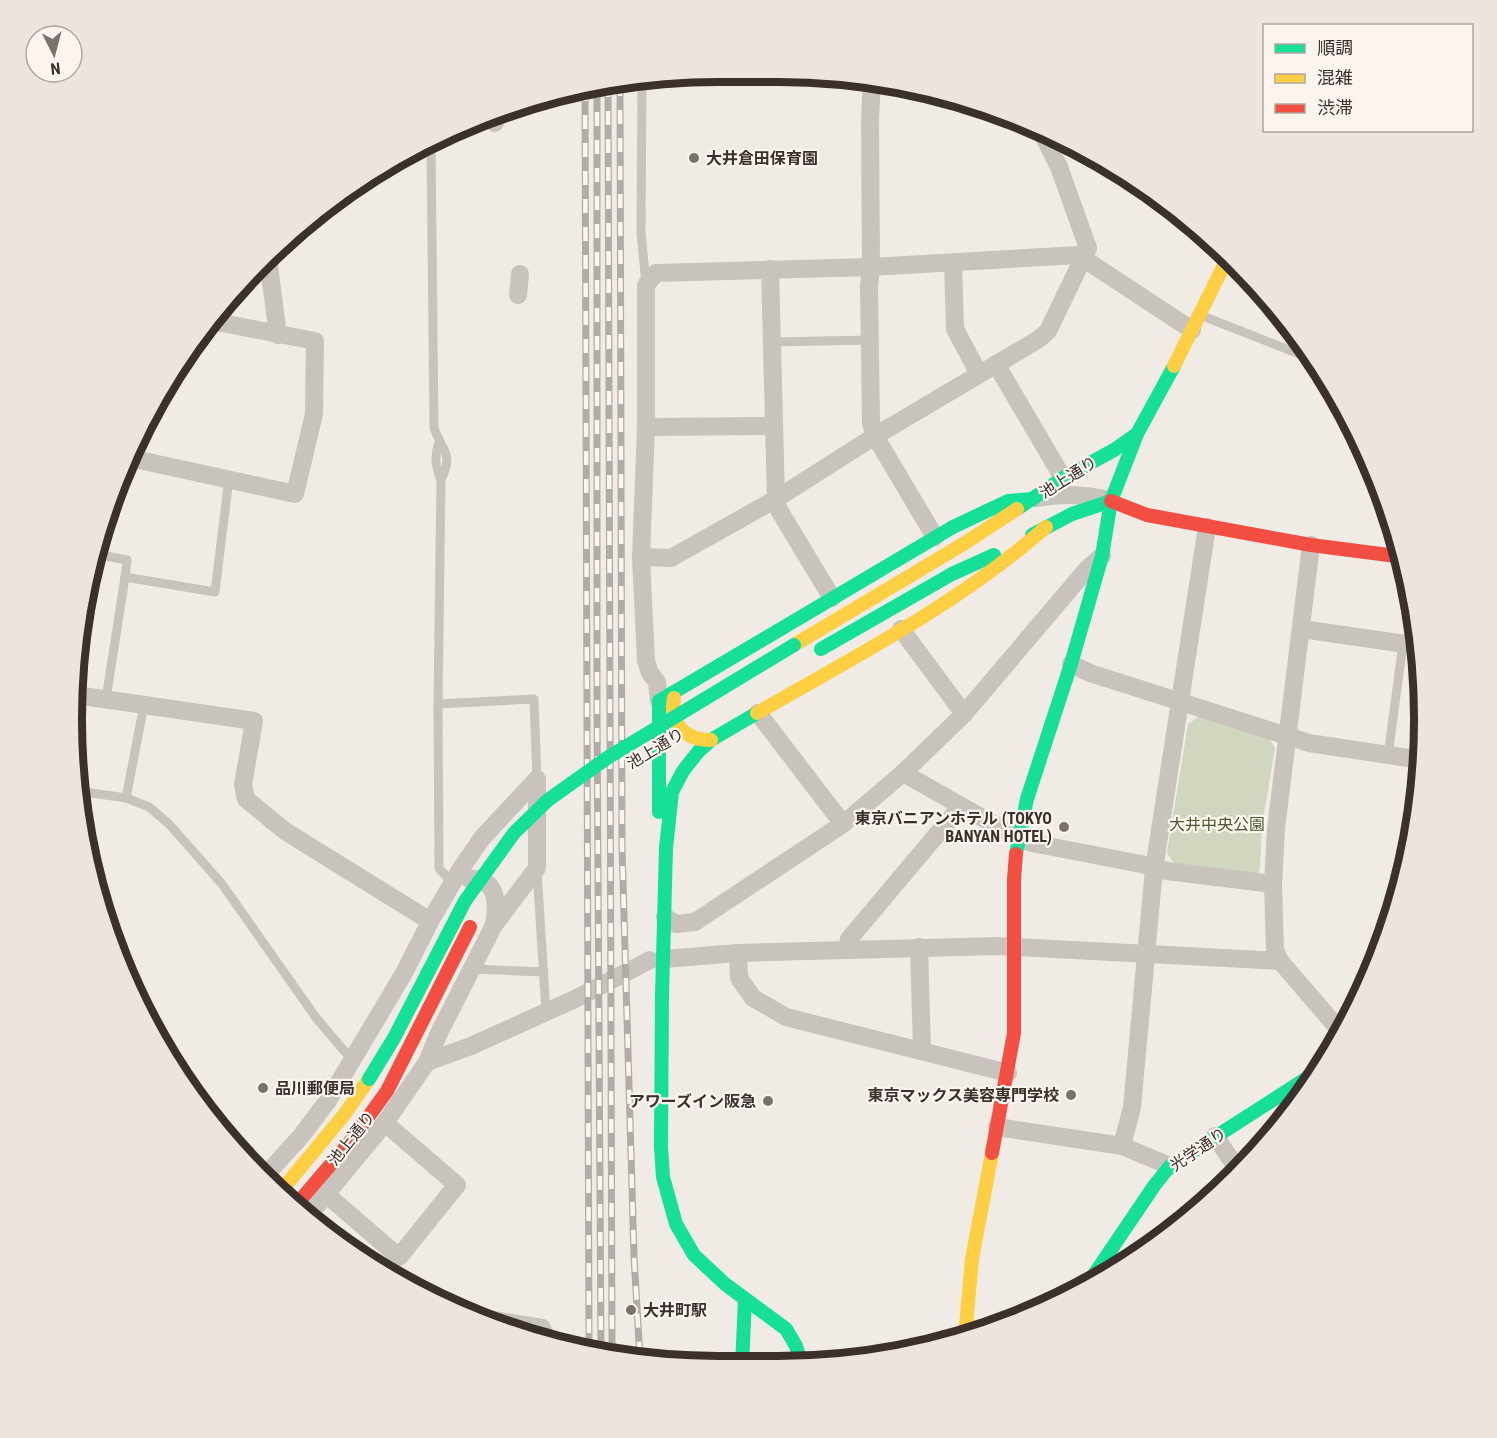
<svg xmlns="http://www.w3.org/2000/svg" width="1497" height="1438" viewBox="0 0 1497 1438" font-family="'Roboto Condensed','Noto Sans JP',sans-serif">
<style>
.green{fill:#d1d6bf}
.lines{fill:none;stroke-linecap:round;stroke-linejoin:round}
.lane{stroke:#c9c3be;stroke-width:9}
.street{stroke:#c9c3be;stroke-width:18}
.fast{stroke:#16e098;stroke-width:14}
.slow{stroke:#ffcf43;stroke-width:14}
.jam{stroke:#f24e42;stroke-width:14}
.rail-casing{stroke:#b1aca8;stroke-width:7}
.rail{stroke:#fbf5ee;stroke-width:4.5;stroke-dasharray:14;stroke-linecap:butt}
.fast-bridge{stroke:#16e098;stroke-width:14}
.poi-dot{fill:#7a716c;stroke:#fbf5ee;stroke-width:2}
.labels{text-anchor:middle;stroke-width:4.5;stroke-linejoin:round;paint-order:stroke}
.poi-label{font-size:16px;font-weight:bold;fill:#3b302b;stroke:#fbf5ee;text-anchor:start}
.street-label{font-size:16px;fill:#3b302b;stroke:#fbf5ee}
.park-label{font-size:16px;fill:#4a5a2e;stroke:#fbf5ee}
.rim{fill:none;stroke:#3b302b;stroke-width:8}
</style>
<rect width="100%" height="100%" fill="#f0ebe5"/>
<path class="green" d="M1200,716L1269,738L1275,748L1262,826L1260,868L1256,876L1177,867L1167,853L1188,724Z"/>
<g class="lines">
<g class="lane">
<path d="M642,80L641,232L646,284"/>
<path d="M431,144L434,428C443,454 454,452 441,480C435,467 434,456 439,442"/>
<path d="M1200,315L1312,359"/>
<path d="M771,342L871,340"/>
<path d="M441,480L438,704L439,868L453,884"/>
<path d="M96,554L127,560L125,577"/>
<path d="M106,699L125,577L215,592L229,478"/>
<path d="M438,704L534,699L537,779"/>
<path d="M1388,755L1403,644"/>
<path d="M78,791L126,798L149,807L169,824L222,884L317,1019L353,1061"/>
<path d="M126,798L144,705"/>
<path d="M537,871L546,1012"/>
<path d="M472,969L544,972"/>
</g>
<g class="street">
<path d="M872,80L870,119L871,267L869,286L871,423L875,436L935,537"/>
<path d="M495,123V114"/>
<path d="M268,259L278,335"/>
<path d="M953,263L955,329L979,374"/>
<path d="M770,269L776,499L779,510L832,598"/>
<path d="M518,295L520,274"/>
<path d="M996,364L1063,478"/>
<path d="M646,427L773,426"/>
<path d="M130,458L295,494L314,414L315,341L212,321"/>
<path d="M1037,498C1063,493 1086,494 1111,501"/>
<path d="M1311,545L1276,829L1273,884L1275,950L1280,961L1342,1033"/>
<path d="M641,557L671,558L776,499L875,436L1039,339L1048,331L1088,248L1059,167L1041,131"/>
<path d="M901,629L964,714"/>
<path d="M1302,629L1419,646"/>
<path d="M1071,664L1090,673L1309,743L1421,760"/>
<path d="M76,695L254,721L243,785L246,799L285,831L430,921"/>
<path d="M659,701L657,682L650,673L646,661L641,557L646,427V285L656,273L871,267L1078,255L1192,330"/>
<path d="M758,713L843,824"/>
<path d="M903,773L1018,838L1032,843L1141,864L1167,871L1273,884"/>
<path d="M469,879C497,877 498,903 494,924"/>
<path d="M665,917L676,924L695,922L843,824L903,773L964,714L1087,569L1102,556"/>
<path d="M919,947L922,1051"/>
<path d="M847,949L849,939L961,806"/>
<path d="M738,953L739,978L753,998L786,1017L1008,1073"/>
<path d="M664,959L738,953L998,946L1280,961"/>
<path d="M427,1062L471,1046L575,999L650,960"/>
<path d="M997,1127L1122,1146L1170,1166"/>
<path d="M1215,1136L1238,1170"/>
<path d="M1122,1146L1132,1107L1154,869L1207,527"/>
<path d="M265,1176L302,1135L329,1099L404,973L432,918L460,870L482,838L537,779"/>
<path d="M327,1195L399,1257L457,1185L385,1123"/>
<path d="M308,1216L385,1123L427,1062L439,1033L494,925L537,868V779"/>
<path d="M482,1318L542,1328L549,1343"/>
</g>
<g class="fast">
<path d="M1017,509L1063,478L1114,450L1137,434"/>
<path d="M1032,535L1072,514L1111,501"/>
<path d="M821,649L952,574L994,555"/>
<path d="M757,713L711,740L698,752L683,771L672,792L666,848L662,996L661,1147L663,1177L676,1224L694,1255L725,1284L786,1329L796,1346L802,1365"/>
<path d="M659,812V701L953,527L1008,501L1033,499"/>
<path d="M1016,854L1027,799L1071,664L1102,556L1111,501L1137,434L1174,366"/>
<path d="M1087,1285L1154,1186L1170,1166L1318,1071"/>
<path d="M742,1365L745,1300"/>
</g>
<g class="slow">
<path d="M1174,366L1228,257"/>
<path d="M794,645L965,543L1017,509"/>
<path d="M674,698C669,724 685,740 711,740"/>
<path d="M757,713C856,656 960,603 1046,527"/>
<path d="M281,1191L344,1115L369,1079"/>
<path d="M965,1337L972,1259L992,1153"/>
</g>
<g class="jam">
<path d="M1111,501L1147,515L1311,545L1404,557"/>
<path d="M992,1153L1014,1033V879L1016,854"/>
<path d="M296,1205L350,1142L387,1091L470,927"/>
</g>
<g class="rail-casing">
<g id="rail">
<path d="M620,82L622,847L634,1256L640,1359"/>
<path d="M608,83L612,1354"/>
<path d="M597,84V711L601,1352"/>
<path d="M585,87L589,1350"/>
</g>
</g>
<use href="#rail" class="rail"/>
<path class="fast-bridge" d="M369,1079L394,1038L465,901L514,833L548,800L607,758L794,645"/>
</g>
<g class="poi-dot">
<circle cx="694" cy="158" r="6"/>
<circle cx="1064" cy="827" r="6"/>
<circle cx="263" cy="1088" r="6"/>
<circle cx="1071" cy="1095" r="6"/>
<circle cx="768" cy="1101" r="6"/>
<circle cx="631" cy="1310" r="6"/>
</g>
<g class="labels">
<g class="poi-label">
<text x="706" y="164">大井倉田保育園</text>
<text x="1052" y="824" text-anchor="end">東京バニアンホテル (TOKYO<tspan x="1052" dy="18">BANYAN HOTEL)</tspan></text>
<text x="275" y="1094">品川郵便局</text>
<text x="1059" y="1101" text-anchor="end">東京マックス美容専門学校</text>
<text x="756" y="1107" text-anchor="end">アワーズイン阪急</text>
<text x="643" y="1316">大井町駅</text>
</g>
<g class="street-label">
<text transform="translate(1068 477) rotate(-32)" y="6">池上通り</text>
<text transform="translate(655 748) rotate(-31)" y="6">池上通り</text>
<text transform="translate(351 1138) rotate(-51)" y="6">池上通り</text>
<text transform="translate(1198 1149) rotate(-34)" y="6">光学通り</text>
</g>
<g class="park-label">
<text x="1217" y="830">大井中央公園</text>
</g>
</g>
<path d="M0 0H1497V1438H0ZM718 82H778A636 636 0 0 1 1414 718V720A636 636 0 0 1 778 1356H718A636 636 0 0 1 82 720V718A636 636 0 0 1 718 82Z" fill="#ece5de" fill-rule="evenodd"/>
<path class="rim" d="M718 82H778A636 636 0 0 1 1414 718V720A636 636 0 0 1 778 1356H718A636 636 0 0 1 82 720V718A636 636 0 0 1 718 82Z"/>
<rect x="1263" y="24" width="210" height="108" fill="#fbf5ee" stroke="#aea6a0" stroke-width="1.5"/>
<rect x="1275" y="44" width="30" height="9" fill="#16e098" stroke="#aea6a0" stroke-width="1.5"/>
<text x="1317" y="54" font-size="18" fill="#3b302b">順調</text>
<rect x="1275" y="74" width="30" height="9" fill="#ffcf43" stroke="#aea6a0" stroke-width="1.5"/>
<text x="1317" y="84" font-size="18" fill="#3b302b">混雑</text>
<rect x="1275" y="104" width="30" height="9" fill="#f24e42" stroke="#aea6a0" stroke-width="1.5"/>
<text x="1317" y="114" font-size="18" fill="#3b302b">渋滞</text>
<g transform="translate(54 54) rotate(174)"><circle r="28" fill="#fbf5ee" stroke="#aea6a0" stroke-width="1.5"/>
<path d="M0-4.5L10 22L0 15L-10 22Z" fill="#7a716c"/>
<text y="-9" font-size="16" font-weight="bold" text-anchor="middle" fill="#3b302b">N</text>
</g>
</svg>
